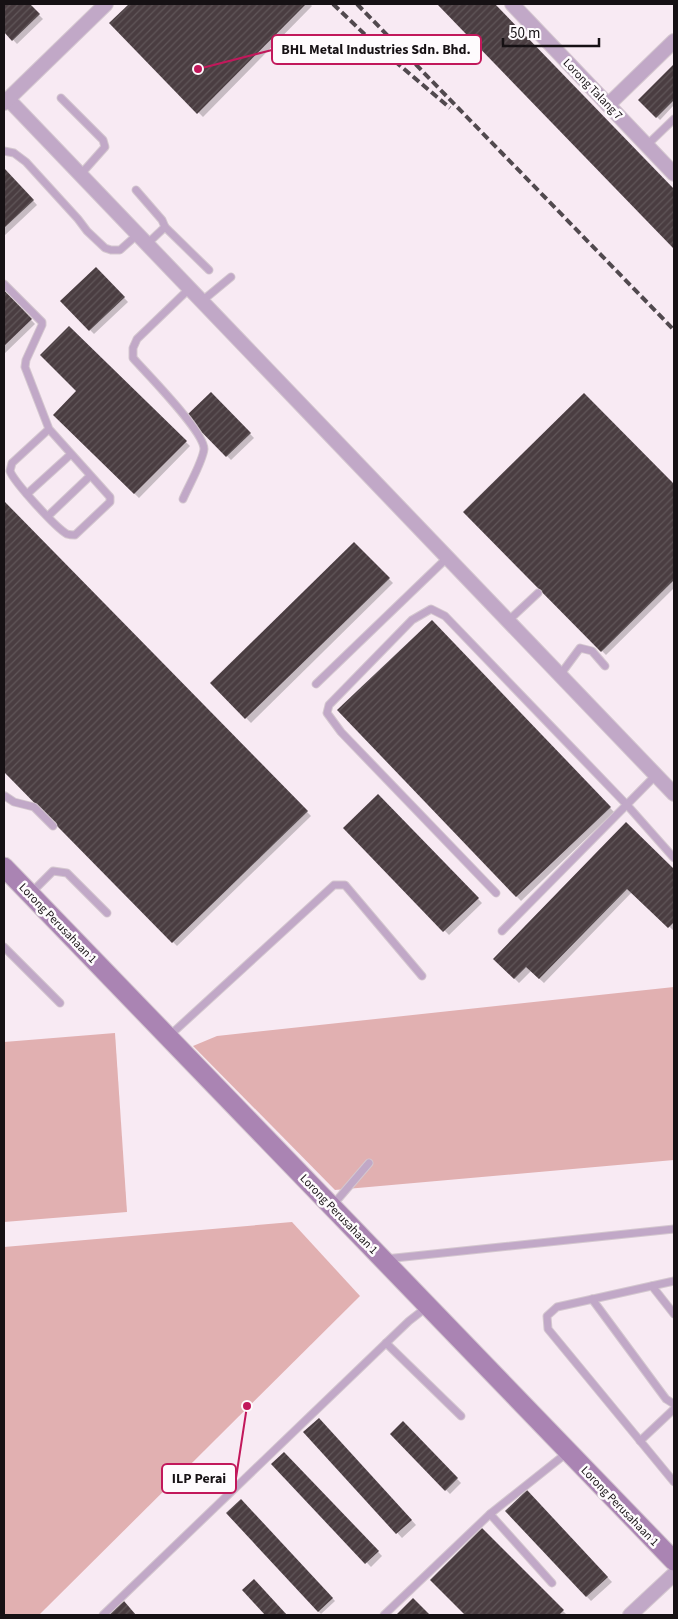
<svg xmlns="http://www.w3.org/2000/svg" width="678" height="1619" viewBox="0 0 678 1619" font-family="'Source Sans 3',sans-serif">
<style>
.grass{fill:#e1b0b1}
.shadow{fill:#0003}
.building{fill:url(#building-hatch)}
.lines{fill:none;stroke-linecap:round;stroke-linejoin:round}
.lane-casing{stroke:#d4c7cf;stroke-width:9}
.street-casing{stroke:#d4c7cf;stroke-width:16}
.secondary-casing{stroke:#d4c7cf;stroke-width:21}
.lane{stroke:#c1a8c7;stroke-width:7}
.street{stroke:#c1a8c7;stroke-width:14}
.secondary{stroke:#aa84b3;stroke-width:19}
.rail{stroke:#51494e;stroke-width:4;stroke-dasharray:8 4;stroke-linecap:butt}
.labels{text-anchor:middle;stroke-width:5;stroke-linejoin:round;paint-order:stroke}
.street-label{font-size:12px;fill:#161114;stroke:#fefbfd}
.leader{fill:none;stroke:#c2185b;stroke-width:2}
.callout-dot{fill:#c2185b;stroke:#fefbfd;stroke-width:2}
.callout{fill:#fefbfd;stroke:#c2185b;stroke-width:2}
.callout-label{font-size:14px;text-anchor:middle;font-weight:bold;fill:#161114}
</style>
<defs>
<pattern id="building-hatch" width="6" height="6" patternUnits="userSpaceOnUse" patternTransform="scale(1.25)"><rect width="6" height="6" fill="#4a3d41"/><path d="M-1 1l2-2M0 6l6-6M5 7l2-2" fill="none" stroke="#605659"/></pattern>
</defs>
<rect width="100%" height="100%" fill="#f8eaf3"/>
<g class="grass">
<path d="M674,987V1160L335,1190L193,1046L217,1036Z"/>
<path d="M115,1033L127,1212L4,1222V1042Z"/>
<path d="M292,1222L360,1296L39,1615H4V1247Z"/>
</g>
<g class="shadow">
<path d="M4,4H28L43,19L17,44L4,30Z"/>
<path d="M130,4H310L312,6L203,117L111,23Z"/>
<path d="M439,4H494L674,191V247Z"/>
<path d="M674,66V105L660,120L640,100Z"/>
<path d="M4,169L37,205L4,236Z"/>
<path d="M96,268L128,302L94,334L62,301Z"/>
<path d="M4,292L35,324L4,354Z"/>
<path d="M69,328L190,446L139,498L54,415L78,391Z"/>
<path d="M211,393L254,438L231,460L188,416Z"/>
<path d="M584,395L674,486V588L606,655L465,512Z"/>
<path d="M4,503L311,816L177,946L4,770Z"/>
<path d="M354,544L393,583L251,723L212,683Z"/>
<path d="M432,622L614,812L521,901L339,710Z"/>
<path d="M378,796L482,903L449,935L344,828Z"/>
<path d="M626,824L674,871V931L632,892L544,983L531,971L519,983L495,959Z"/>
<path d="M403,1423L461,1483L450,1494L392,1434Z"/>
<path d="M323,1424L416,1525L402,1538L305,1432Z"/>
<path d="M284,1453L382,1556L371,1567L273,1464Z"/>
<path d="M527,1491L612,1582L591,1601L506,1511Z"/>
<path d="M241,1501L335,1601L321,1614L227,1513Z"/>
<path d="M482,1530L567,1615H467L431,1580Z"/>
</g>
<g class="building">
<path d="M4,4H30L40,14L12,41L4,32Z"/>
<path d="M129,4H306L197,114L109,23Z"/>
<path d="M437,4H495L674,189V249Z"/>
<path d="M674,64V100L656,118L638,100Z"/>
<path d="M4,168L34,200L4,228Z"/>
<path d="M96,267L125,297L89,331L60,301Z"/>
<path d="M4,290L32,319L4,346Z"/>
<path d="M69,326L187,441L134,494L53,415L76,391L40,355Z"/>
<path d="M211,392L251,433L226,457L186,416Z"/>
<path d="M584,393L674,484V580L601,652L463,512Z"/>
<path d="M4,501L308,811L172,943L4,772Z"/>
<path d="M354,542L390,578L245,719L210,683Z"/>
<path d="M432,620L611,807L516,897L337,710Z"/>
<path d="M378,794L479,898L443,932L343,828Z"/>
<path d="M626,822L674,869V922L668,928L627,889L539,979L526,967L514,979L493,959Z"/>
<path d="M319,1418L412,1520L396,1534L303,1432Z"/>
<path d="M403,1421L458,1478L445,1491L390,1434Z"/>
<path d="M284,1452L379,1551L365,1564L271,1464Z"/>
<path d="M527,1490L608,1577L586,1597L505,1511Z"/>
<path d="M241,1499L333,1598L318,1612L226,1513Z"/>
<path d="M482,1528L564,1610L559,1615H465L430,1580Z"/>
<path d="M254,1579L287,1615H265L242,1590Z"/>
<path d="M413,1598L430,1615H396Z"/>
<path d="M124,1601L136,1615H108Z"/>
</g>
<g class="lines">
<g class="lane-casing">
<g id="lane">
<path d="M61,98L103,140L105,147L81,174"/>
<path d="M647,145L674,119"/>
<path d="M4,151L14,153L26,162L78,219L87,231L105,248L111,250H120L138,234"/>
<path d="M136,190L162,220L165,227L147,244"/>
<path d="M165,227L209,270"/>
<path d="M4,284L42,322V325L26,360L25,367L49,429L110,497V502L75,535C72,535 70,535 67,534C56,528 14,482 10,471L12,463L49,429"/>
<path d="M202,301L231,277"/>
<path d="M27,494L70,455"/>
<path d="M183,499C188,487 203,461 204,449C204,431 146,373 133,358V348L137,339L190,288"/>
<path d="M48,516L90,476"/>
<path d="M508,621L538,593"/>
<path d="M560,675L580,648L592,651L605,666"/>
<path d="M316,684L448,557"/>
<path d="M4,797L5,796L14,802L34,807L53,826"/>
<path d="M496,893L341,732L327,713L329,705L412,620L431,609L445,616L627,805L674,858"/>
<path d="M30,894L53,871L67,873L107,913"/>
<path d="M502,931L656,775"/>
<path d="M4,947L60,1003"/>
<path d="M168,1037L334,885H345L422,976"/>
<path d="M332,1206L369,1163"/>
<path d="M385,1259L674,1229"/>
<path d="M674,1281L557,1307L547,1316L548,1329L674,1482"/>
<path d="M652,1286L674,1314"/>
<path d="M592,1299L666,1399L674,1404"/>
<path d="M386,1343L461,1416"/>
<path d="M640,1441L674,1409"/>
<path d="M490,1514L552,1583"/>
<path d="M103,1615L386,1343L409,1321L427,1307"/>
<path d="M384,1615L490,1514L568,1452"/>
</g>
</g>
<g class="street-casing">
<g id="street">
<path d="M512,4L674,174"/>
<path d="M8,99L674,794"/>
<path d="M4,103L106,4"/>
<path d="M608,105L674,41"/>
<path d="M630,1615L674,1574"/>
</g>
</g>
<g class="secondary-casing">
<path id="secondary" d="M4,867L674,1561"/>
</g>
<use href="#lane" class="lane"/>
<use href="#street" class="street"/>
<use href="#secondary" class="secondary"/>
<g class="rail">
<path d="M333,4L377,46L450,108"/>
<path d="M357,4L674,330"/>
</g>
</g>
<g class="labels">
<g class="street-label">
<text transform="translate(593 89) rotate(46)" y="4">Lorong Talang 7</text>
<text transform="translate(58 923) rotate(46)" y="4">Lorong Perusahaan 1</text>
<text transform="translate(339 1214) rotate(46)" y="4">Lorong Perusahaan 1</text>
<text transform="translate(620 1506) rotate(46)" y="4">Lorong Perusahaan 1</text>
</g>
</g>
<path class="leader" d="M198 69L272 50M247 1406L236 1478"/>
<g class="callout-dot">
<circle cx="198" cy="69" r="5"/>
<circle cx="247" cy="1406" r="5"/>
</g>
<g class="callout">
<rect x="272" y="35" width="209" height="29" rx="5"/>
<rect x="162" y="1464" width="74" height="29" rx="5"/>
</g>
<g class="callout-label">
<text x="376" y="54">BHL Metal Industries Sdn. Bhd.</text>
<text x="199" y="1483">ILP Perai</text>
</g>
<rect width="678" height="1619" fill="none" stroke="#161114" stroke-width="10"/>
<path d="M503 38v8h96v-8" fill="none" stroke="#161114" stroke-width="2.5"/>
<text x="510" y="38" font-size="15" fill="#161114" stroke="#fefbfd" stroke-width="4" paint-order="stroke">50 m</text>
</svg>
